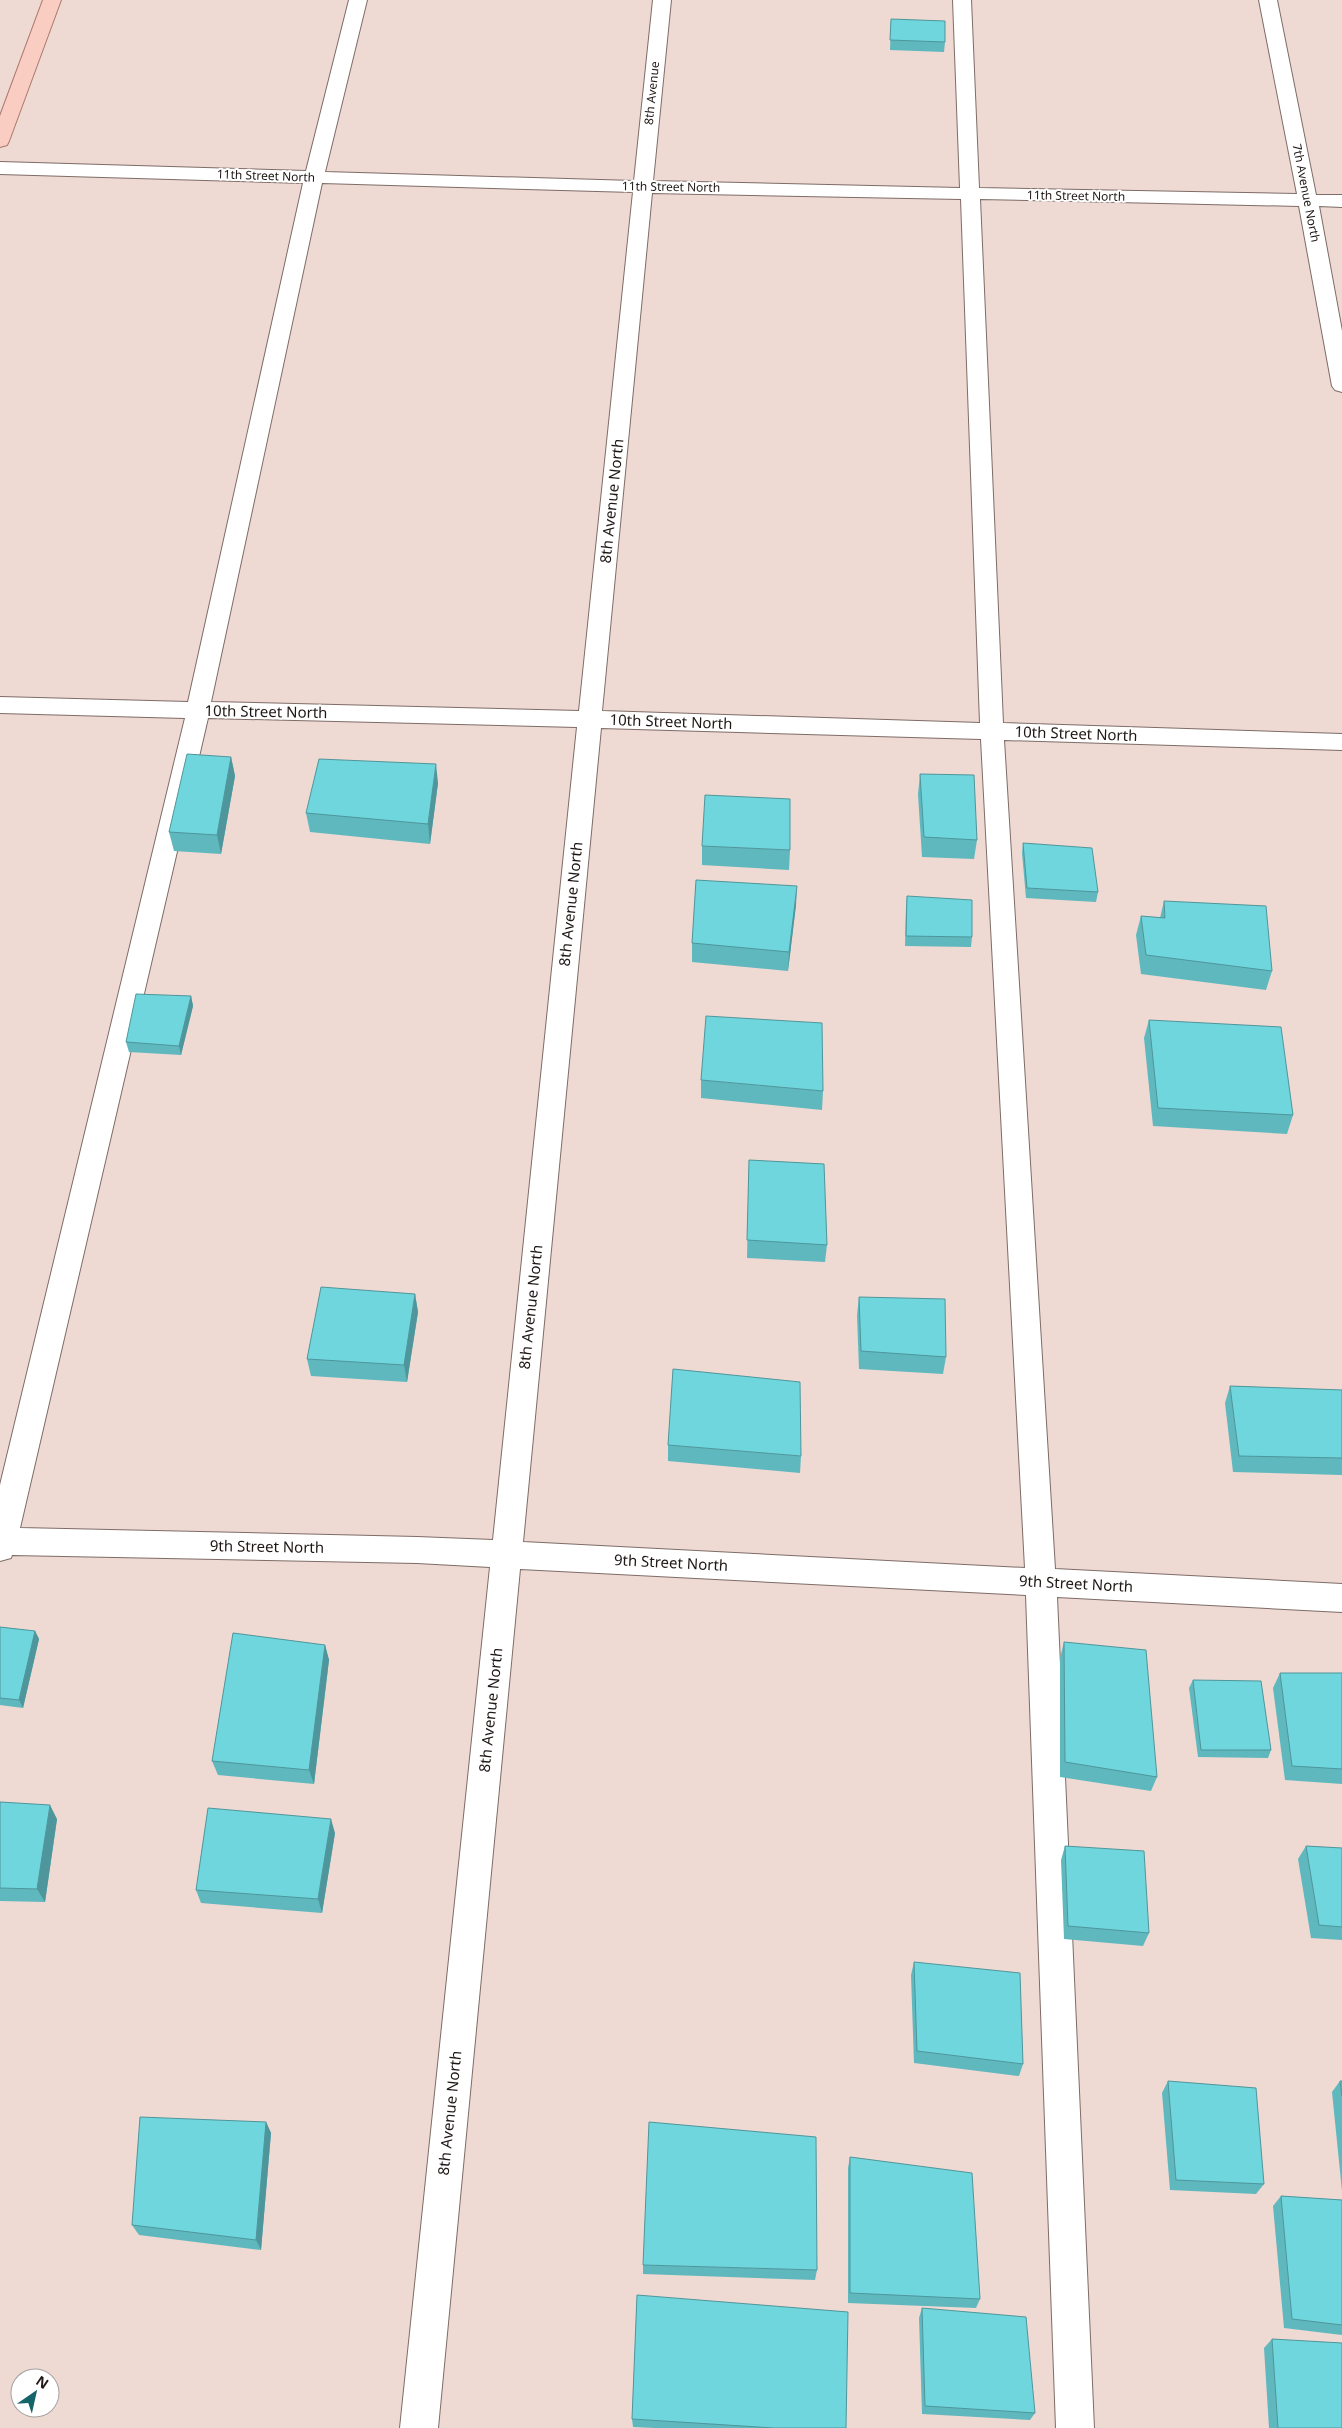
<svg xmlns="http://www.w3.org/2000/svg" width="1342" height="2428" viewBox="0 0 1342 2428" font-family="'Noto Sans',sans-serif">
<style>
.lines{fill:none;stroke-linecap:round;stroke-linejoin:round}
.minor-casing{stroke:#7e6c67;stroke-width:2}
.major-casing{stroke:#ab786b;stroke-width:2}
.minor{fill:#fff;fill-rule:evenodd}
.major{fill:#facdc2;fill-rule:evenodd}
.wall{fill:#5fb8be}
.shaded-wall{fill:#4e969b}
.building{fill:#6fd6dd;stroke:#4e969b}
.labels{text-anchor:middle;stroke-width:4;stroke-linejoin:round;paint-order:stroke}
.far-street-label{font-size:12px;fill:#1e1715;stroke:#fff}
.street-label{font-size:15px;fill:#1e1715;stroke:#fff}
</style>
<rect width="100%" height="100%" fill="#eed9d3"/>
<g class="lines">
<g class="minor-casing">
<path id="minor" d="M349,0H367L325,172L634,181L653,0H671L653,181L960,188L953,0H971L979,188L1297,194L1259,0H1277L1316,195H1342V207L1319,206L1342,331V392L1335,390L1332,386L1299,206L980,199L1003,723L1342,734V750L1004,740L1055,1569L1342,1584V1612L1057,1597L1094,2428H1056L1026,1595L520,1569L438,2428H400L490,1567L417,1563L12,1555L11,1558L0,1561V1485L185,718L0,713V697L188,702L303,183L0,174V162L306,171ZM322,183L633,192L579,711L211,702ZM652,193L961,199L980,723L602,711ZM208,718L577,727L493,1540L417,1537L20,1528ZM601,728L981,739L1025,1568L523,1542Z"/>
</g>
<g class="major-casing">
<path id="major" d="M43,0H61L9,141L7,145L0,147V116Z"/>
</g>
<use href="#minor" class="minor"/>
<use href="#major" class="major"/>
</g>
<g class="wall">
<path d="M891,19L945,42L944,52L890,50Z"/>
<path d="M231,757L235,776L221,854L174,851L169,832Z"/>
<path d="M920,774L977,840L974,859L922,857L918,794Z"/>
<path d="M438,783L430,844L310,832L306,813Z"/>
<path d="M1023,843L1098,892L1096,902L1026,898L1022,853Z"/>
<path d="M702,846L790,850L789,870L702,865Z"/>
<path d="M907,896L972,937L971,947L905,946L906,906Z"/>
<path d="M1164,901L1272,971L1266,990L1141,974L1136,935L1141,916L1160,918Z"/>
<path d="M796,905L788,971L692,962V943Z"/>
<path d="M191,996L193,1006L181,1055L129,1052L126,1042Z"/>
<path d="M1149,1020L1293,1115L1287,1134L1153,1126L1144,1038Z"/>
<path d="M701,1080L823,1091L822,1110L701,1098Z"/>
<path d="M749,1160L827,1245L825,1262L747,1258Z"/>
<path d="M415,1294L418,1312L407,1382L311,1376L307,1359Z"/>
<path d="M859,1297L946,1357L943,1374L859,1369L857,1315Z"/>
<path d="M1230,1386L1342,1390V1475L1233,1472L1225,1403Z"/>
<path d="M668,1445L801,1456L800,1473L668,1461Z"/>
<path d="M0,1627L35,1631L39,1639L23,1708L0,1705Z"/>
<path d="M1064,1642L1157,1777L1151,1791L1060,1777V1658Z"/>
<path d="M325,1645L329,1660L314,1784L218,1775L212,1761Z"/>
<path d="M1280,1673H1342V1784L1285,1780L1273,1688Z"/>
<path d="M1193,1680L1271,1750L1268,1758L1198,1757L1189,1688Z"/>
<path d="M0,1802L57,1819L45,1902L0,1901Z"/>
<path d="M335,1833L322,1913L201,1903L196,1890Z"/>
<path d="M1065,1846L1149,1933L1143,1946L1064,1939L1061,1860Z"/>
<path d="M1306,1846L1342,1848V1940L1311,1938L1298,1859Z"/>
<path d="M914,1962L1023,2064L1019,2076L914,2063L911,1975Z"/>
<path d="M1168,2081L1264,2184L1256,2194L1170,2190L1162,2093Z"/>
<path d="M1340,2081H1342V2191L1332,2092Z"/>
<path d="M266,2122L271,2133L261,2250L139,2235L132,2225Z"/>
<path d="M850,2157L980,2299L976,2308L848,2303V2168Z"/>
<path d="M1281,2196L1342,2200V2335L1284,2328L1273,2206Z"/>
<path d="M643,2265L817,2270L815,2280L643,2274Z"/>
<path d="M922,2308L1035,2413L1030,2420L922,2414L919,2318Z"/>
<path d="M1272,2339L1342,2428H1269L1264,2348Z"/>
<path d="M632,2419L846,2428H654L633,2427Z"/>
</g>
<g class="shaded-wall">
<path d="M231,757L235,776L221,854L217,835Z"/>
<path d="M436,764L438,783L430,844L428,824Z"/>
<path d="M797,886L796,905L788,971L789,952Z"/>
<path d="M191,996L193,1006L181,1055L179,1046Z"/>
<path d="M415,1294L418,1312L407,1382L404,1365Z"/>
<path d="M35,1631L39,1639L23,1708L19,1700Z"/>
<path d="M325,1645L329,1660L314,1784L309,1770Z"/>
<path d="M50,1805L57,1819L45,1902L37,1889Z"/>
<path d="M331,1819L335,1833L322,1913L318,1899Z"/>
<path d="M266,2122L271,2133L261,2250L256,2240Z"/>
</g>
<g class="building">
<path d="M891,19L945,21V42L890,40Z"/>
<path d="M187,754L231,757L217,835L169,832Z"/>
<path d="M319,759L436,764L428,824L306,813Z"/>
<path d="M920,774L974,775L977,840L924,837Z"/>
<path d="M705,795L790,799V850L702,846Z"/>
<path d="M1023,843L1092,848L1098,892L1027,888Z"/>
<path d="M696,880L797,886L789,952L692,943Z"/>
<path d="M907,896L972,900V937L906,936Z"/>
<path d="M1164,901L1266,906L1272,971L1146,955L1141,916L1165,918Z"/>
<path d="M136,994L191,996L179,1046L126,1042Z"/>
<path d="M706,1016L822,1023L823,1091L701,1080Z"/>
<path d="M1149,1020L1281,1027L1293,1115L1158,1108Z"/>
<path d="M749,1160L824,1164L827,1245L747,1240Z"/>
<path d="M321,1287L415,1294L404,1365L307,1359Z"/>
<path d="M859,1297L945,1299L946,1357L861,1351Z"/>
<path d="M673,1369L800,1382L801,1456L668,1445Z"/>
<path d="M1230,1386L1342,1390V1458L1239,1456Z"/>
<path d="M0,1627L35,1631L19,1700L0,1698Z"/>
<path d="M233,1633L325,1645L309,1770L212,1761Z"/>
<path d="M1064,1642L1146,1650L1157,1777L1065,1762Z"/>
<path d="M1280,1673H1342V1769L1292,1766Z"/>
<path d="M1193,1680L1261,1681L1271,1750H1201Z"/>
<path d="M0,1802L50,1805L37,1889L0,1888Z"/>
<path d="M208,1808L331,1819L318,1899L196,1890Z"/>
<path d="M1065,1846L1144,1851L1149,1933L1068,1926Z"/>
<path d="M1306,1846L1342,1848V1927L1319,1925Z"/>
<path d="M914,1962L1020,1973L1023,2064L917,2051Z"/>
<path d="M1168,2081L1256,2088L1264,2184L1176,2180Z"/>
<path d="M1340,2081H1342V2096Z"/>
<path d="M140,2117L266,2122L256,2240L132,2225Z"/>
<path d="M649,2122L816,2137L817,2270L643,2265Z"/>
<path d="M850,2157L972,2173L980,2299L850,2293Z"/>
<path d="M1281,2196L1342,2200V2325L1292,2319Z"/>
<path d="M637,2295L848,2312L846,2428H774L632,2419Z"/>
<path d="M922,2308L1026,2317L1035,2413L925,2406Z"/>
<path d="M1272,2339L1342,2343V2428H1278Z"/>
</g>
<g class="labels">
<g class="far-street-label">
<text transform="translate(652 93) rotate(-84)" y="4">8th Avenue</text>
<text transform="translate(266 176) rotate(2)" y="4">11th Street North</text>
<text transform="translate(671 187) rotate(1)" y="4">11th Street North</text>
<text transform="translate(1306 193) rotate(79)" y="4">7th Avenue North</text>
<text transform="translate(1076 196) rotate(1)" y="4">11th Street North</text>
</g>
<g class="street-label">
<text transform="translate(612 501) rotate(-84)" y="5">8th Avenue North</text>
<text transform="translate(266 712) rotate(1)" y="5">10th Street North</text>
<text transform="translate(671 722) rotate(2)" y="5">10th Street North</text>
<text transform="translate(1076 734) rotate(2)" y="5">10th Street North</text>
<text transform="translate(571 904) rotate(-84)" y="5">8th Avenue North</text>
<text transform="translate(531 1307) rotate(-84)" y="5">8th Avenue North</text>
<text transform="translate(267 1547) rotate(1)" y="5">9th Street North</text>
<text transform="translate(671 1563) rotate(3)" y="5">9th Street North</text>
<text transform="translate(1076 1584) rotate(3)" y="5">9th Street North</text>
<text transform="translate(491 1710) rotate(-84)" y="5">8th Avenue North</text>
<text transform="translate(450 2113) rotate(-84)" y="5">8th Avenue North</text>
</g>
</g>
<g transform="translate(35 2393) rotate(34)"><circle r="24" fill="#ffffff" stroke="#a5a2a1"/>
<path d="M0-4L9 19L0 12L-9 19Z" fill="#156469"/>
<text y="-8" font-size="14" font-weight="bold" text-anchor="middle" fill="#1e1715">N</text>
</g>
</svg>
